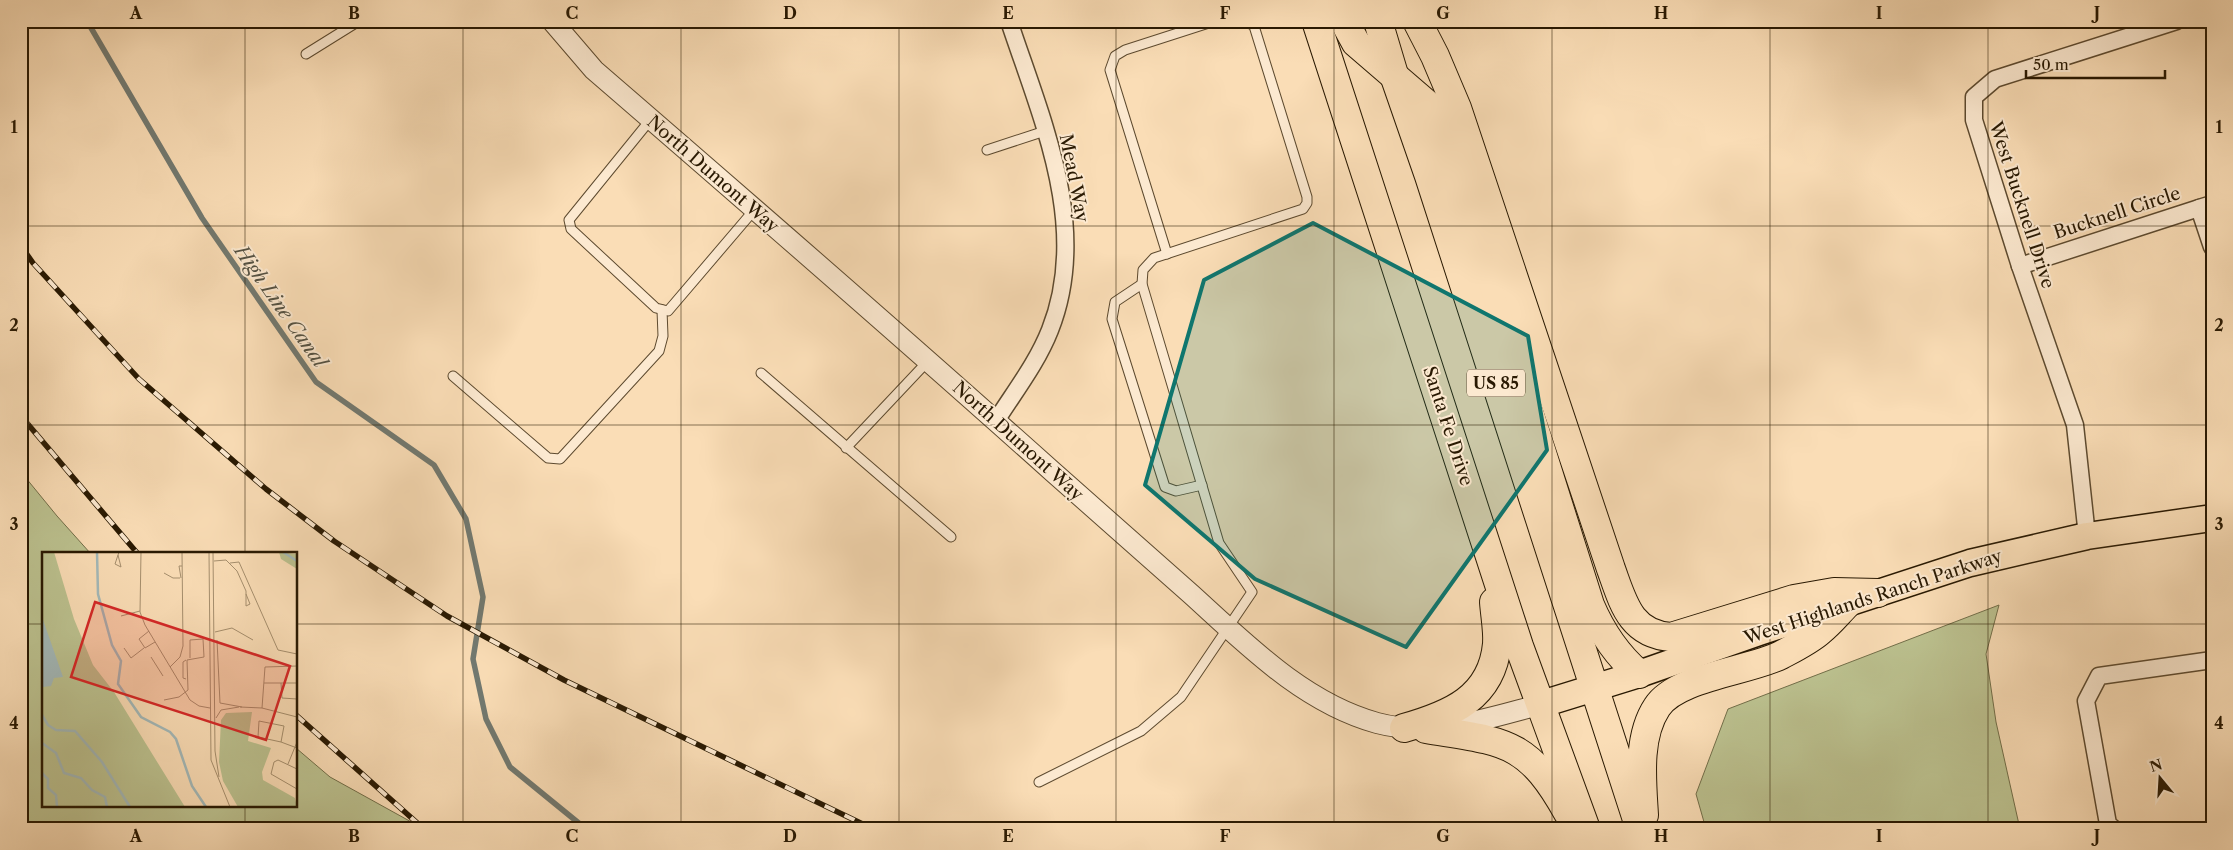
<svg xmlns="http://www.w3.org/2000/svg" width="2233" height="850" viewBox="0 0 2233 850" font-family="'Libre Caslon Text',serif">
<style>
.green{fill:#bcc290;stroke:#726e49}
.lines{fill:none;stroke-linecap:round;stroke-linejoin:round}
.stream{stroke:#727970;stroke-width:5.5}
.service-casing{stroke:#5d4a2f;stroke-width:11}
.minor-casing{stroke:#5d4a2f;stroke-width:19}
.tertiary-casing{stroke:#5d4a2f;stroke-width:22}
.primary-casing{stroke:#291902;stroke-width:29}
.trunk-casing{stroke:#291902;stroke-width:30}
.service{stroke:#fce9d0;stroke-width:9}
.minor{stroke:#fce9d0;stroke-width:16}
.tertiary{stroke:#fce9d0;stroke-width:20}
.primary{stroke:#faddb6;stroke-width:26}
.trunk{stroke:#faddb6;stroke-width:28}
.rail-casing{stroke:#291902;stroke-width:5.5}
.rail{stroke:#fce9d0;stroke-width:4;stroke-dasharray:11;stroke-linecap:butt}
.marked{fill:#0f766e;fill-opacity:0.2;stroke:#0f766e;stroke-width:4;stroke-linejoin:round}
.grid{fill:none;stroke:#291902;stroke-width:1;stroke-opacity:0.55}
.labels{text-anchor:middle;stroke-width:4;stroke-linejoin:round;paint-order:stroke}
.shield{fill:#fce9d0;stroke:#685740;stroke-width:1}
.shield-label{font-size:16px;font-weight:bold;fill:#291902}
.street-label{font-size:18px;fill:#291902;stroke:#fce9d0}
.water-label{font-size:19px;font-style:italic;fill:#545142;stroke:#fce9d0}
.inset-river{fill:none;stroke:#a3b9b9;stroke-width:2.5}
.inset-road{fill:none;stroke:#a68f6e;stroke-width:1}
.view{fill:#d62828;fill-opacity:0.15;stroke:#d62828;stroke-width:2.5}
.inset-edge{fill:none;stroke:#291902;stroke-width:2.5}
.neatline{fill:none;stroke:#291902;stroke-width:2}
.grid-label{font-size:16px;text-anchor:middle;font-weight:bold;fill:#291902}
</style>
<rect width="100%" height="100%" fill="#faddb6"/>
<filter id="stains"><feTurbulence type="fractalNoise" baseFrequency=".004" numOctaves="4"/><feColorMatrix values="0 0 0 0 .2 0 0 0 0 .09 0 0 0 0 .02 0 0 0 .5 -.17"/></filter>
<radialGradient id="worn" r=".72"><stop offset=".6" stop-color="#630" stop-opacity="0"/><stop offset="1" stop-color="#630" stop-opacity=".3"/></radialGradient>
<g class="green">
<path d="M21,472L57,516L91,554H44V806H296V748L330,777L424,829H21Z"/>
<path d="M1999,605L1986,654L1996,722L2020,829H1706L1696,794L1728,709Z"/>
</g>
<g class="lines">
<path class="stream" d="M87,21L202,218L316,382L434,465L466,519L483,597L473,659L486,719L510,767L586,829"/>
<g class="service-casing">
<g id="service">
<path d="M306,54L359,21"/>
<path d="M651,119L569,220L571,229L656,308L668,311L755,209"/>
<path d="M987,150L1045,131"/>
<path d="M1167,254L1110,70L1115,56L1125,50L1215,21"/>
<path d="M1142,284L1115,302L1112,319L1165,487L1176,491L1202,485"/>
<path d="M761,373L951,537"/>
<path d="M453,376L548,458L560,459L659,351L663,336L662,310"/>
<path d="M846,448L928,361"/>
<path d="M1039,782L1141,731L1181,697L1252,592L1219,543L1142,284L1143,270L1154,258L1303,209L1307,203V197L1254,26L1246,21"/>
</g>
</g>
<g class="minor-casing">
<g id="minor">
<path d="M2212,204L2199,208L2212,247"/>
<path d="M2020,266L2199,208"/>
<path d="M996,421C1015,391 1037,363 1050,330C1091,227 1041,118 1009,21"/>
<path d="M2087,536L2075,425L2020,266L1974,120V97L1995,79L2177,21"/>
<path d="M2114,829L2108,824L2086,701L2099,676L2212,660"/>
</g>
</g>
<g class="tertiary-casing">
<path id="tertiary" d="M552,21L594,70C748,203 901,336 1053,472C1099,513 1146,554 1192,595C1247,645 1304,703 1377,723C1433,738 1488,718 1542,704"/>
</g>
<g class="primary-casing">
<path id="primary" d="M1542,704L1639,674L1759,632L1970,563L2087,536L2212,518"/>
</g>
<g class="trunk-casing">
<g id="trunk">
<path d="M1316,21L1519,646L1586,829"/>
<path d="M1344,21L1356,43L1428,105L1436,117L1590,605C1601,631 1618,656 1639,674"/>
<path d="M1378,21L1395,78L1429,176L1640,829"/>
<path d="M1417,21L1435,56L1457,108L1611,569C1623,602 1630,634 1671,637L1794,599L1834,592L1878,593"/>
<path d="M1404,728C1450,715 1492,698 1497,644C1498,631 1495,616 1494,602"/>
<path d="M1426,729C1504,742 1527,739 1568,813"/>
<path d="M1644,815C1642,781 1637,737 1657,707C1676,677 1749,671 1781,655C1794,648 1810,640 1820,631C1830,623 1838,613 1847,604"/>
</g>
</g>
<use href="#service" class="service"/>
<use href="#minor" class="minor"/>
<use href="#tertiary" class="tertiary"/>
<use href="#primary" class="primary"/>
<use href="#trunk" class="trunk"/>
<g class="rail-casing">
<g id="rail">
<path d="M21,246L33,263L139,379L266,489L334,541L447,616L564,680L873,829"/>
<path d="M21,416L138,554"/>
<path d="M296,715L424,829"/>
</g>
</g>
<use href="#rail" class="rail"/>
</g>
<path class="marked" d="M1313,223L1528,336L1547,450L1406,647L1255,579L1145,485L1204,280Z"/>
<path class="grid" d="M245,21V554M463,21V829M681,21V829M899,21V829M1116,21V829M1334,21V829M1552,21V829M1770,21V829M1988,21V829M21,226H2212M21,425H2212M21,624H44M296,624H2212M245,806V829"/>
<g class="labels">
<rect class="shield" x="1467" y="369.5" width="58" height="27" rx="4"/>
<g class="shield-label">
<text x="1496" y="389">US 85</text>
</g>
<g class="street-label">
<text transform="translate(713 174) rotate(41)" y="6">North Dumont Way</text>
<text transform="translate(1074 178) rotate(79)" y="6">Mead Way</text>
<text transform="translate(2022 205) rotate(72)" y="6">West Bucknell Drive</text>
<text transform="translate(2117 213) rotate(-18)" y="6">Bucknell Circle</text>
<text transform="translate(1448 426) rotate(72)" y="6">Santa Fe Drive</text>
<text transform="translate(1018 441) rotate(42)" y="6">North Dumont Way</text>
<text transform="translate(1873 597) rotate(-18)" y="6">West Highlands Ranch Parkway</text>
</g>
<g class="water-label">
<text transform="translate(281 306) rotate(55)" y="7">High Line Canal</text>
</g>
</g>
<g transform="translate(42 552)">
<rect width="255" height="255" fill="#faddb6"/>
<path d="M0,0H12L32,67L51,113L72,140L143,255H0ZM237,0L255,2V17L239,7ZM210,160L206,189L229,196L220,220L221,228L253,246L255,255H196L181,229L177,210L179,168L184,161Z" fill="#bcc290"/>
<path d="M0,65L21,125L12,126L9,134L1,135Z" fill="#a3b9b9"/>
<path class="inset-river" d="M55,0L56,42L70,93L79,109L76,132L99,165L128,180L134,187L150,234L164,255M241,0L255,9M0,163L6,173L14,178L33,179L60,210L88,255M0,191L14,201L22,221L39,226L50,238L63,245L65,255M0,221L6,227V236L14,243L15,255"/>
<path class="inset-road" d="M99,0L98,60L103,73L148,148L157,154L168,156M167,0L169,208L188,255M171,0L173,199L177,225M76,3L79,15L73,12L77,0M172,9L184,8L195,19L204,39V54L208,52L204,42M188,11L197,10L236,98L255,102M122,21L131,26H138M139,26L137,14H140M79,64L98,59M107,79L97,87L103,96L113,90M173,80L190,76L211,88M175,88L178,151L200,155M82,96L89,106L102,96M109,105L121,124M144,108L141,110V126L144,127M128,115L138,105L141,94L140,0M222,131H239M255,131H239L240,146L255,147M122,148L137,145L146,138L145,108L162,105L161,87L148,88V106M198,155L220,156L255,165M220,156L223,115L255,114M174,166L179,158L197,155M217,169L242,174L239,190L216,185ZM239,190L255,196M246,212L255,190M255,217L236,208L232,210L229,222L255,237"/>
<path class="view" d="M53,50L248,114L224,188L29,125Z"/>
<rect width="255" height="255" class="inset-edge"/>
</g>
<rect width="2233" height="850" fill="none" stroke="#faddb6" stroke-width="55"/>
<g transform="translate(2160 778) rotate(342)" stroke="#fce9d0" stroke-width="4" paint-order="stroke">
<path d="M0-4L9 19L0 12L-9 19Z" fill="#291902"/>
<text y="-8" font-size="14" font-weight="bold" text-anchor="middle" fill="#291902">N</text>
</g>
<path d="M2026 70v8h139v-8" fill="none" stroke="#291902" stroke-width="2.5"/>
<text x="2033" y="70" font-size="15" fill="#291902" stroke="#fce9d0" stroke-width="4" paint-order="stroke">50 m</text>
<rect x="28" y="28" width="2178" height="794" class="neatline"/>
<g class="grid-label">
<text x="136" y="19">A</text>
<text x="354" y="19">B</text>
<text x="572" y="19">C</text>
<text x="790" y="19">D</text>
<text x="1008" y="19">E</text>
<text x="1225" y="19">F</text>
<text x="1443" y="19">G</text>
<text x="1661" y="19">H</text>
<text x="1879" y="19">I</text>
<text x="2097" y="19">J</text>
<text x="14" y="133">1</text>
<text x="2219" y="133">1</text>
<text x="14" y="331">2</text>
<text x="2219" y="331">2</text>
<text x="14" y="530">3</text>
<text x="2219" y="530">3</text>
<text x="14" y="729">4</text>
<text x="2219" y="729">4</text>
<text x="136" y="842">A</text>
<text x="354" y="842">B</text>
<text x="572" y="842">C</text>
<text x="790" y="842">D</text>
<text x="1008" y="842">E</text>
<text x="1225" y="842">F</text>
<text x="1443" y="842">G</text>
<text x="1661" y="842">H</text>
<text x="1879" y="842">I</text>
<text x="2097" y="842">J</text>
</g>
<rect width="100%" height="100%" filter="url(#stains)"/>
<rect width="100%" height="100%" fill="url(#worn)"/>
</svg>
